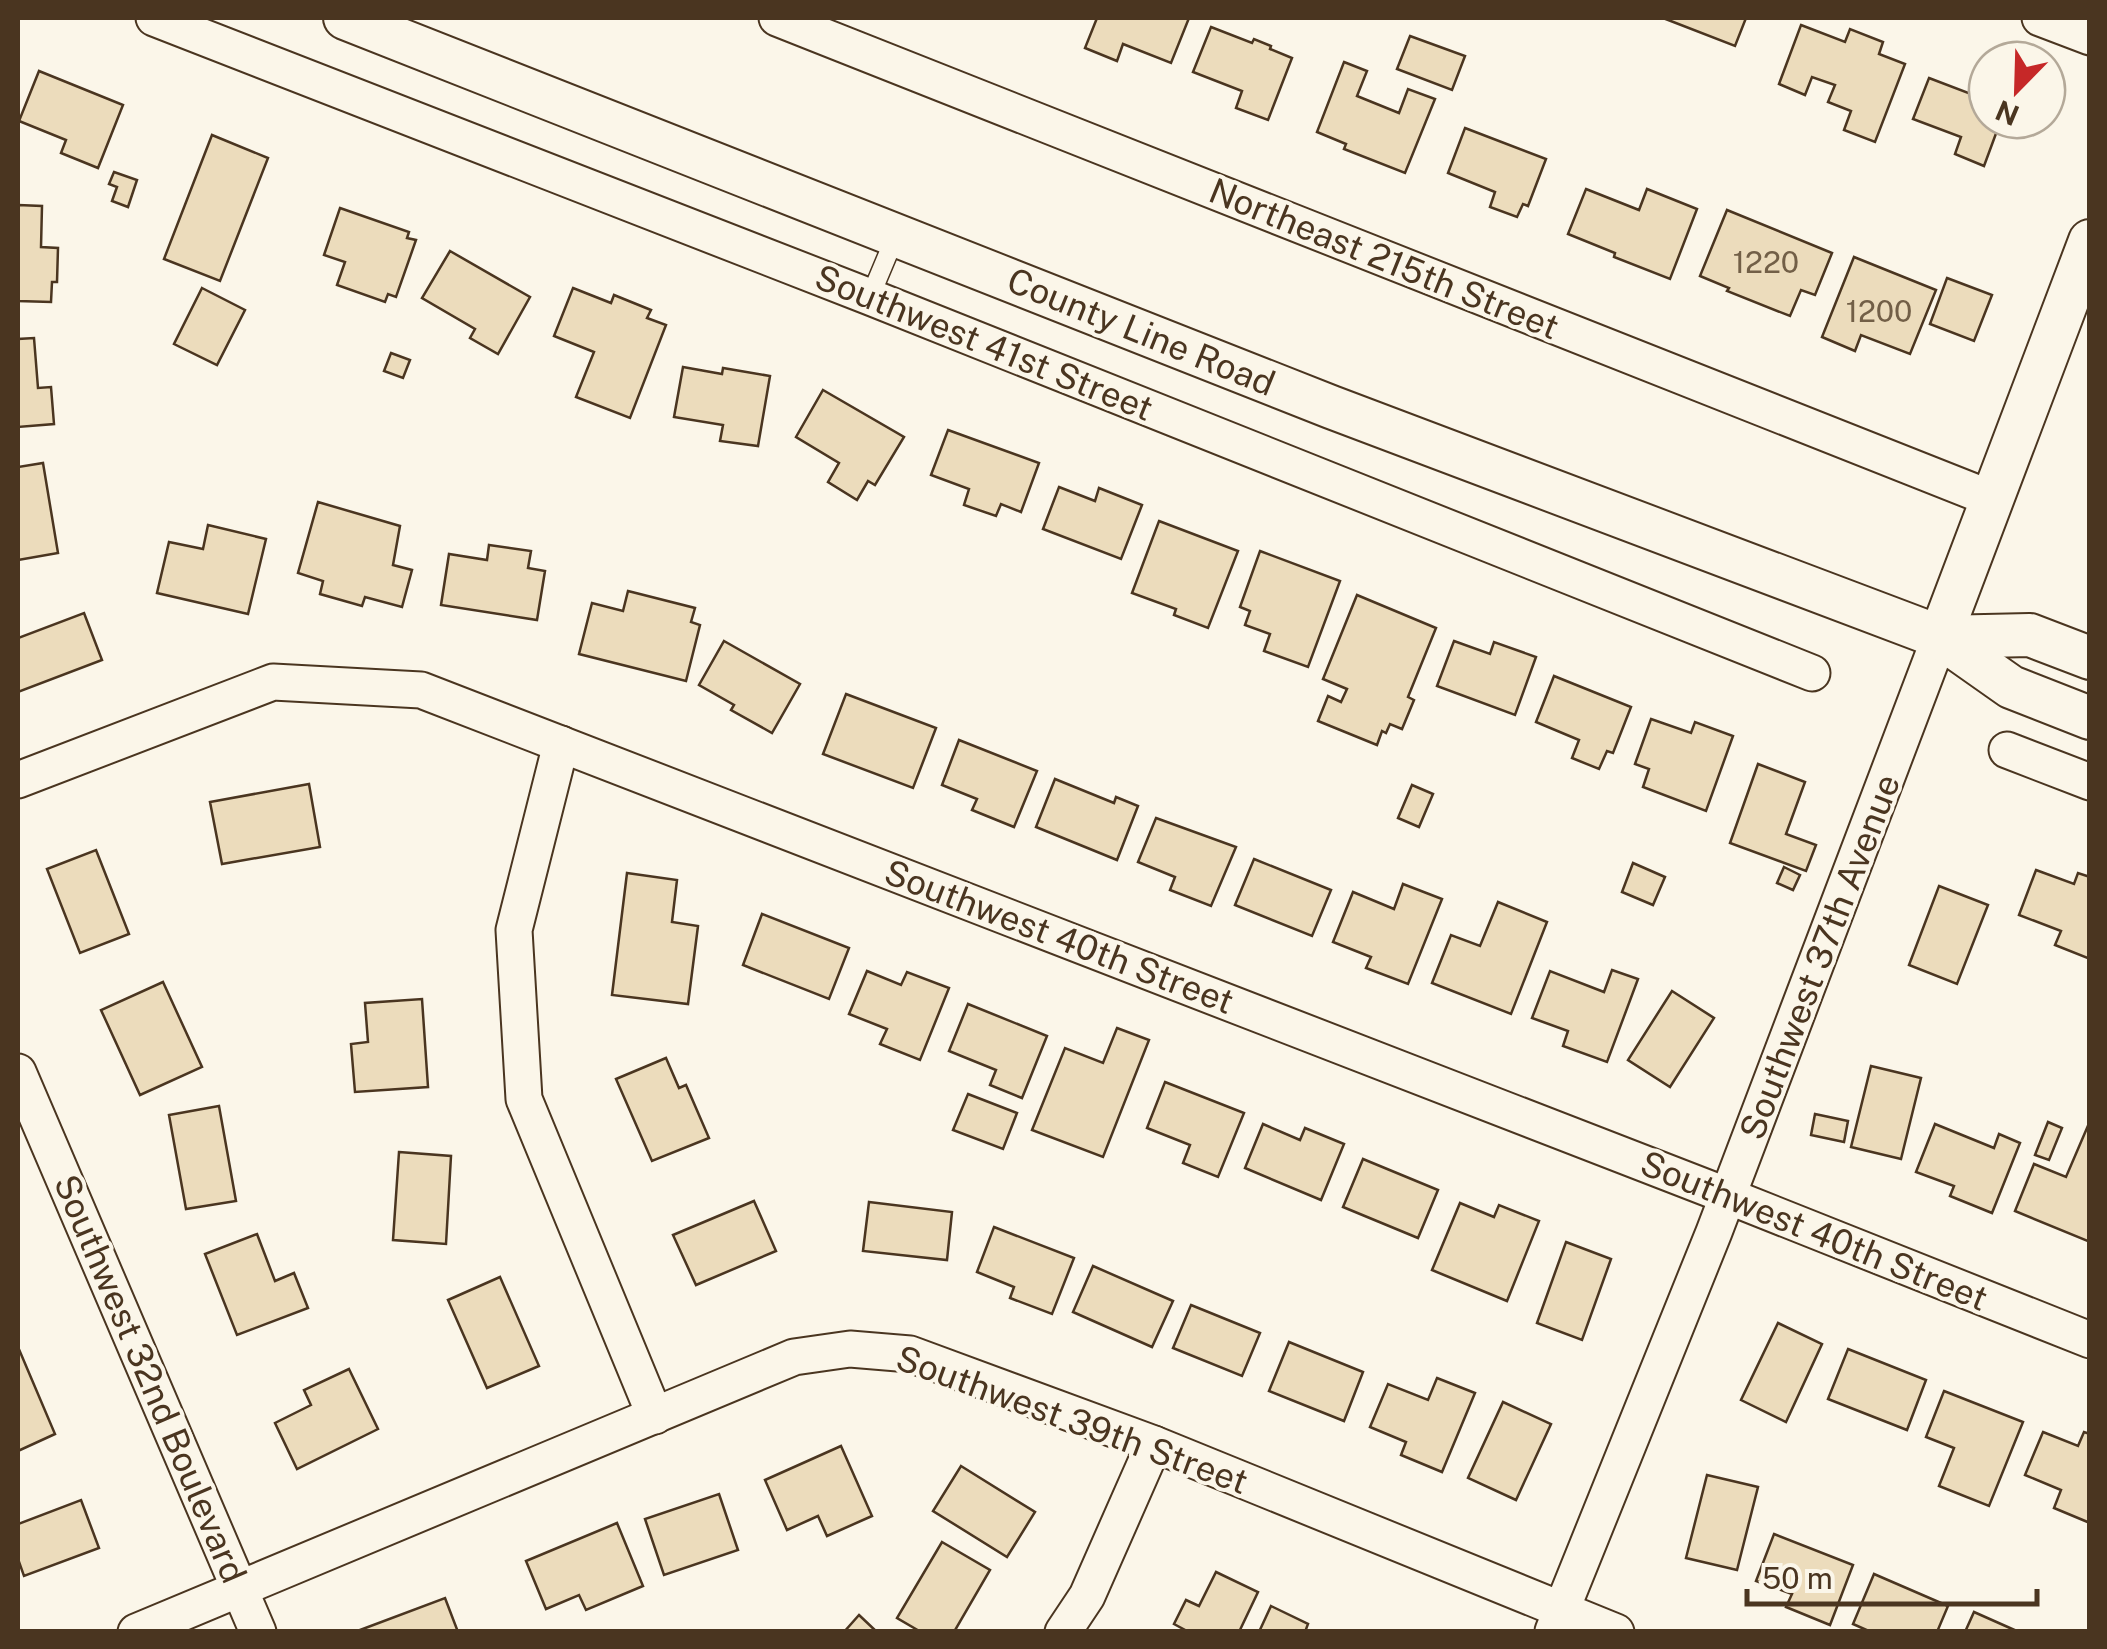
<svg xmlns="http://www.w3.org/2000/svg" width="2107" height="1649" viewBox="0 0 2107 1649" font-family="'Public Sans',sans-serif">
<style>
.building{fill:#ecdcbc;stroke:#4a3520;stroke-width:2.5}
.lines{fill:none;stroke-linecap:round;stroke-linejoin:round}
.service-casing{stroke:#4a3520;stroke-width:21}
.minor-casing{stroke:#4a3520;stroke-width:39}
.tertiary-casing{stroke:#4a3520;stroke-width:46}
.service{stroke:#fbf6e9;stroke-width:18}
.minor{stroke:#fbf6e9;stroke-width:35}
.tertiary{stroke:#fbf6e9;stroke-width:42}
.labels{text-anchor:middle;stroke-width:8;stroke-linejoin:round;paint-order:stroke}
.number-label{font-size:30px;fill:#725f47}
.street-label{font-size:35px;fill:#4a3520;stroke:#fbf6e9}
</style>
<rect width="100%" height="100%" fill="#fbf6e9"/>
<g class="building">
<path d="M1097,18H1189L1171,63L1123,44L1117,61L1085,48Z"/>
<path d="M1663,18H1746L1735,46Z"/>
<path d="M1801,25L1845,42L1850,29L1883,42L1879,54L1905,64L1875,142L1844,130L1851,111L1828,102L1835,85L1812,77L1805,95L1779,84Z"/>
<path d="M1211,27L1252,43L1254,39L1271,46L1270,49L1292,58L1268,120L1236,108L1242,91L1193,72Z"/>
<path d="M1410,36L1465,56L1452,90L1397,69Z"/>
<path d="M1344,62L1367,71L1357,96L1399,113L1408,89L1435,99L1405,173L1344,149L1346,144L1317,132Z"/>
<path d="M39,71L123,105L98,168L61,153L66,140L19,121Z"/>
<path d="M1929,78L1987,100V120H2001L1984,166L1955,154L1961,137L1913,119Z"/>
<path d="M1465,128L1546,159L1528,206L1523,204L1517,217L1490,207L1495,192L1448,173Z"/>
<path d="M212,135L268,158L220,281L164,259Z"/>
<path d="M114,172L137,180L128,207L112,201L117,187L109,184Z"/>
<path d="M1586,189L1639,210L1647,189L1697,209L1670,279L1614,257L1615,253L1568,234Z"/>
<path d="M18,205L42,206L41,247L58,248L57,282H52L51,302L18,301Z"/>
<path d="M340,208L409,232L407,238L416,240L396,297L388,294L385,302L337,285L345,262L324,255Z"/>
<path d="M1727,210L1832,253L1815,295L1801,290L1790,316L1727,291L1729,288L1700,276Z"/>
<path d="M450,251L530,297L498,354L470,338L475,329L422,298Z"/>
<path d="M1854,257L1936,290L1910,354L1861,335L1855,351L1822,337Z"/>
<path d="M1947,278L1992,295L1974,341L1930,324Z"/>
<path d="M202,288L245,310L217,365L174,344Z"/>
<path d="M573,288L611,303L614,295L651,310L647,318L666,325L630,418L576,397L594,352L554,336Z"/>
<path d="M34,338L38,388L51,387L54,424L18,427V339Z"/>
<path d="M391,353L410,360L403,378L384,371Z"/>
<path d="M683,367L722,374L723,368L770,376L758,446L720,441L723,425L674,417Z"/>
<path d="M823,390L904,437L875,485L868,481L857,500L828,482L839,463L796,437Z"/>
<path d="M948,430L1039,463L1021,512L1001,504L996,516L964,505L969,489L931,475Z"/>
<path d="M43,463L58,553L18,560V467Z"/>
<path d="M1059,487L1095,501L1099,488L1142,505L1121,559L1043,529Z"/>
<path d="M318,502L400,526L393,565L412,570L402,607L365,597L362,606L320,594L323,581L298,573Z"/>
<path d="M1159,521L1238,551L1208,628L1174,615L1176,609L1132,593Z"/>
<path d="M208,525L266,539L248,614L157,593L169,542L203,549Z"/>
<path d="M489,545L531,551L528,568L545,571L537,620L441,605L449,554L487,560Z"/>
<path d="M1260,551L1340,581L1308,667L1264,651L1270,634L1245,625L1250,611L1240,607Z"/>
<path d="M628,591L695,608L691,622L700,625L686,681L579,654L592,603L623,611Z"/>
<path d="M1357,595L1436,628L1408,697L1414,700L1402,729L1390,724L1386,733L1382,731L1377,745L1318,721L1328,696L1341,702L1347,689L1323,679Z"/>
<path d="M84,613L102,660L18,692V638Z"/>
<path d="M724,641L800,684L772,733L731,710L734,705L699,685Z"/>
<path d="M1454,641L1490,654L1494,642L1536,657L1515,715L1437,686Z"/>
<path d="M1554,676L1631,707L1613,753L1607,751L1599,769L1572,758L1579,740L1536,722Z"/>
<path d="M846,694L936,728L913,788L823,754Z"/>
<path d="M1651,719L1691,733L1695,722L1733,736L1706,811L1643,787L1649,769L1635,764Z"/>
<path d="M959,740L1037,771L1014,827L972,810L977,799L942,785Z"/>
<path d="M1758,764L1805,782L1786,834L1816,845L1806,871L1730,843Z"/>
<path d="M1055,779L1114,803L1116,797L1138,806L1117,860L1036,827Z"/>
<path d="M309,784L320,847L222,864L210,802Z"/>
<path d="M1412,785L1433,794L1419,827L1398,818Z"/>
<path d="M1156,818L1236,847L1211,906L1170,890L1175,877L1138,862Z"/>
<path d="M96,850L129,934L80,953L47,869Z"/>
<path d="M1254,859L1331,890L1312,936L1235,905Z"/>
<path d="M1633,863L1665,877L1653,905L1622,892Z"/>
<path d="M1784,867L1800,875L1793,890L1777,883Z"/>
<path d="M2036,870L2074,884L2078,873L2090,877V959L2055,945L2061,931L2019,915Z"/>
<path d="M627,873L677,880L672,922L698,926L688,1004L612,995Z"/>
<path d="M1403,884L1442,899L1408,984L1366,968L1371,957L1333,942L1353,892L1394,909Z"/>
<path d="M1939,886L1988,905L1957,984L1909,965Z"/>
<path d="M1498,902L1547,922L1511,1014L1432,983L1451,935L1480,946Z"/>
<path d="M762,914L849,948L829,999L743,965Z"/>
<path d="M1612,970L1638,979L1607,1062L1563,1046L1568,1031L1532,1018L1550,971L1604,992Z"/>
<path d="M867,971L901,985L907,972L949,988L920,1060L880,1044L887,1029L849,1014Z"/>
<path d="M163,982L202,1067L140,1095L101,1010Z"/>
<path d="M1672,991L1714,1018L1670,1087L1628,1060Z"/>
<path d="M422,999L428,1087L355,1092L351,1044L368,1042L365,1003Z"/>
<path d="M968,1004L1047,1036L1022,1098L990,1085L996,1070L949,1051Z"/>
<path d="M1117,1028L1149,1040L1103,1157L1032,1130L1065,1048L1103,1063Z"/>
<path d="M666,1058L679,1088L686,1085L709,1138L652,1161L616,1079Z"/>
<path d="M1871,1066L1921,1078L1901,1159L1851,1147Z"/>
<path d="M1165,1082L1244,1113L1218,1177L1183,1163L1190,1145L1147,1128Z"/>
<path d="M968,1094L1017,1113L1003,1149L953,1130Z"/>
<path d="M219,1106L236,1201L186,1209L169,1115Z"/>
<path d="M1815,1114L1848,1121L1844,1142L1811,1135Z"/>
<path d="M2090,1121V1242L2015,1211L2034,1164L2066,1177Z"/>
<path d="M2048,1122L2062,1128L2049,1160L2035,1155Z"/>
<path d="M1263,1124L1300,1140L1305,1128L1344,1144L1321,1200L1245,1168Z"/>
<path d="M1935,1124L1994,1148L1999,1134L2020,1143L1992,1213L1950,1196L1954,1186L1916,1172Z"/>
<path d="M399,1152L451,1156L446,1244L393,1240Z"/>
<path d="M1363,1159L1438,1190L1418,1238L1343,1207Z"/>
<path d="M754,1201L776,1251L696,1285L673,1235Z"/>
<path d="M869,1202L952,1212L947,1260L863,1251Z"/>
<path d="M1460,1203L1494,1217L1499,1205L1539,1221L1507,1301L1432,1270Z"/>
<path d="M994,1227L1074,1258L1052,1314L1010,1298L1014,1287L977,1272Z"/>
<path d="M257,1234L275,1281L294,1273L308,1308L237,1335L205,1254Z"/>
<path d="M1566,1242L1611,1259L1582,1340L1537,1323Z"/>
<path d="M1093,1266L1173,1301L1152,1347L1073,1312Z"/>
<path d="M500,1277L539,1366L487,1388L448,1300Z"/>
<path d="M1191,1305L1260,1333L1242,1376L1173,1348Z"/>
<path d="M1778,1323L1822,1344L1786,1422L1741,1400Z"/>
<path d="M1289,1342L1363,1372L1344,1421L1269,1391Z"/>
<path d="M18,1347L55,1434L18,1451Z"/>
<path d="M1848,1349L1926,1380L1907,1430L1828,1399Z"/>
<path d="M349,1369L378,1429L297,1469L275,1423L311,1405L304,1390Z"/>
<path d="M1437,1378L1475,1393L1442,1472L1401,1455L1406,1442L1370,1427L1388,1384L1428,1400Z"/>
<path d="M1944,1391L2023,1422L1989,1506L1939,1486L1954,1448L1926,1437Z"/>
<path d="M1503,1402L1551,1424L1516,1500L1468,1478Z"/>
<path d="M2043,1432L2078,1446L2084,1432L2090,1434V1523L2054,1508L2061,1490L2025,1475Z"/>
<path d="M841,1446L872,1516L827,1536L818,1516L787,1530L765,1480Z"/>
<path d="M961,1466L1035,1512L1007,1557L933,1511Z"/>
<path d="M1707,1475L1758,1487L1737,1570L1686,1558Z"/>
<path d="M719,1494L738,1550L664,1575L645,1519Z"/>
<path d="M81,1500L99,1548L24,1576L18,1559V1524Z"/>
<path d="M617,1523L643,1586L586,1610L579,1595L546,1609L526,1561Z"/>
<path d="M1774,1534L1853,1565L1830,1625L1786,1607L1792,1594L1756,1581Z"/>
<path d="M942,1542L990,1570L954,1632H921L897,1618Z"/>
<path d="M1216,1572L1258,1592L1239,1632H1189L1174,1624L1186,1600L1199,1606Z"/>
<path d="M1874,1574L1948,1606L1937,1632H1871L1853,1624Z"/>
<path d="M445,1598L458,1632H361L360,1630Z"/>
<path d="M1271,1606L1308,1624L1305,1632H1259Z"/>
<path d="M1974,1612L2019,1632H1965Z"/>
<path d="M859,1615L877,1632H844Z"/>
</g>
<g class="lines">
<g class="service-casing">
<path id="service" d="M870,297L896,235"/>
</g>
<g class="minor-casing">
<g id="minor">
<path d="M154,18L870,297L1812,673"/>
<path d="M777,18L1992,499"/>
<path d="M2040,18L2090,37"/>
<path d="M561,744L514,930L524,1099L655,1416"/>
<path d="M2007,750L2090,782"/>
<path d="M18,780L273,682L421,690L1728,1196L2090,1340"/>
<path d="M18,1072L258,1632"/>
<path d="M1553,1631L1714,1232L1940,637"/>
<path d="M136,1632L794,1357L850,1349L910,1354L1154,1444L1616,1632"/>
<path d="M1063,1632L1087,1596L1154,1444"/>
</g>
</g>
<g class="tertiary-casing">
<g id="tertiary">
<path d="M345,18L1331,407L1940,637L2011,687L2090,718"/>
<path d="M1940,637L2090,241"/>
<path d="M1940,637L2030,635L2090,658"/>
</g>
</g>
<use href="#service" class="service"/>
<use href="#minor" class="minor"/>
<use href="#tertiary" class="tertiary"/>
</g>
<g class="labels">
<g class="number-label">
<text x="1766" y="273">1220</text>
<text x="1879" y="322">1200</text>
</g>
<g class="street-label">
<text transform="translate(1384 259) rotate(22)" y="12">Northeast 215th Street</text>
<text transform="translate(1141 332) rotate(22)" y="12">County Line Road</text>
<text transform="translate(984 343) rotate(22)" y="12">Southwest 41st Street</text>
<text transform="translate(1059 937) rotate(21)" y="12">Southwest 40th Street</text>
<text transform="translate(1820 957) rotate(-69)" y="12">Southwest 37th Avenue</text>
<text transform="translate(1814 1231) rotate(22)" y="12">Southwest 40th Street</text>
<text transform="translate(150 1379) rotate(67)" y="12">Southwest 32nd Boulevard</text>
<text transform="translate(1072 1420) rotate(20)" y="12">Southwest 39th Street</text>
</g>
</g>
<rect width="2107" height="1649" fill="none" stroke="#4a3520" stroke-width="40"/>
<g transform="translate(2017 90) rotate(203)"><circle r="48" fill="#fbf6e9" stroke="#b4a999" stroke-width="2.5"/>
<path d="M0-8L18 38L0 25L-18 38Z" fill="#c62828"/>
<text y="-15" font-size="28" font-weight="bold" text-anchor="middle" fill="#4a3520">N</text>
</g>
<path d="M1747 1589v15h290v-15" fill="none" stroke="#4a3520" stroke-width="5"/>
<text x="1762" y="1589" font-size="30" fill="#4a3520" stroke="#fbf6e9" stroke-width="8" paint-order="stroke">50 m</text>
</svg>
